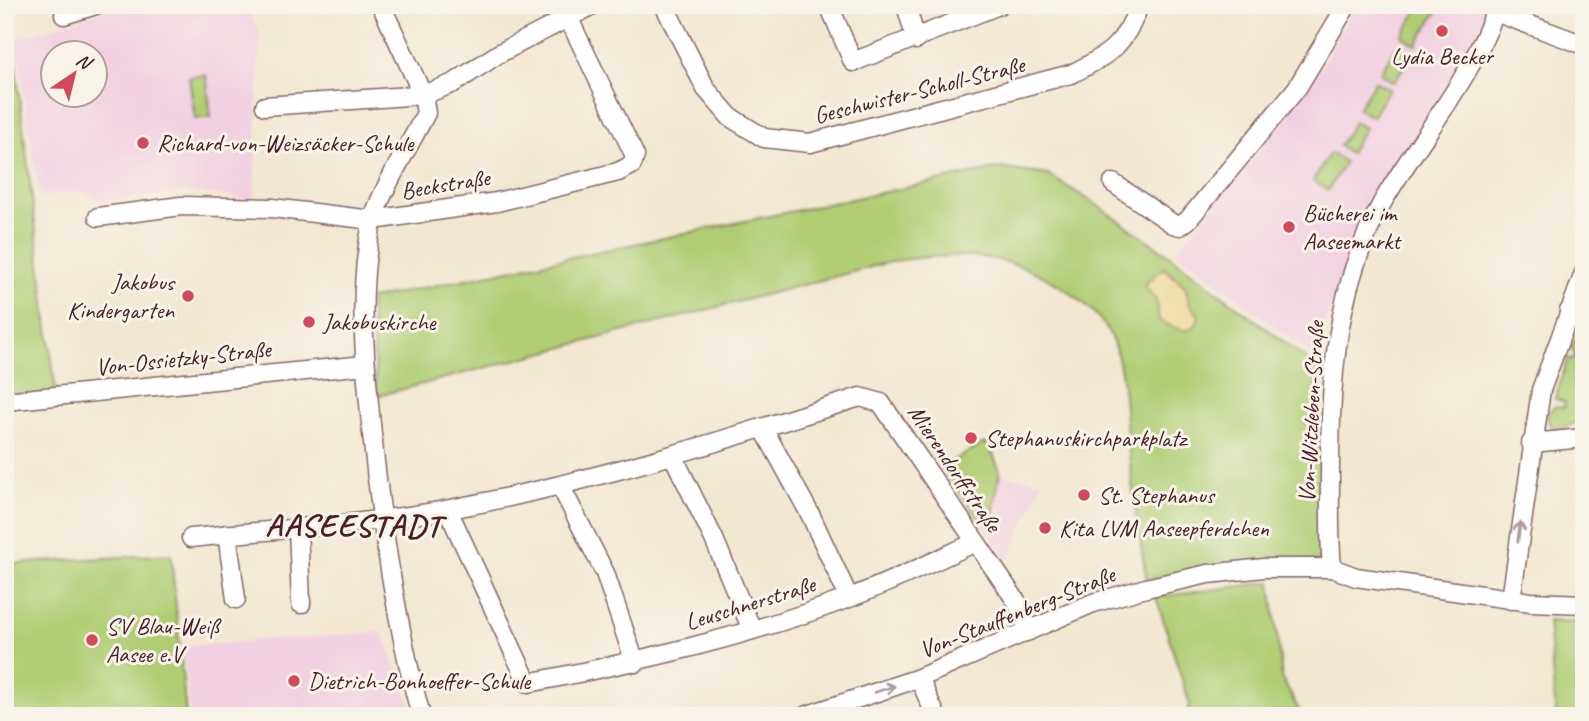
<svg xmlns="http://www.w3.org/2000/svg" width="1589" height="721" viewBox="0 0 1589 721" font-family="Caveat,sans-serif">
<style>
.built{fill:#f2cfe1;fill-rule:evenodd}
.green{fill:#b0cd73;stroke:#7d764f;stroke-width:2}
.sand{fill:#eeda9e;stroke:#9c7c64;stroke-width:2}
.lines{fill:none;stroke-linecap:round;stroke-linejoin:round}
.street-casing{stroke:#856565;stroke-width:21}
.street{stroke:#fff;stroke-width:18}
.oneway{stroke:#ae9aa0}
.poi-dot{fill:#d1495b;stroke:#f7f3e8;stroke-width:2.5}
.labels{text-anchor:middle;stroke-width:6;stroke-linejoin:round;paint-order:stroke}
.poi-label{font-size:24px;fill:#4a1f2b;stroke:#f7f3e8;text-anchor:start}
.street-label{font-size:24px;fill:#4a1f2b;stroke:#f7f3e8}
.district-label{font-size:32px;font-weight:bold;letter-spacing:2px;fill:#4a1f2b;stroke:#f7f3e8}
</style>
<rect width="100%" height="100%" fill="#f7f3e8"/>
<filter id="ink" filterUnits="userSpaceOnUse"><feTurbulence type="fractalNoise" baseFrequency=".0143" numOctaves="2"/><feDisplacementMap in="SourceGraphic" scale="14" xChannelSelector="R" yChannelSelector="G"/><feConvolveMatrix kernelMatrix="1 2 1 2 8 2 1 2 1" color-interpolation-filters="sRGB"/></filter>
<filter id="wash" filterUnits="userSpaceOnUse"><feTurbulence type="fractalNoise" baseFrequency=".00686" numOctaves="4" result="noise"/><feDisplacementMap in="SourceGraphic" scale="28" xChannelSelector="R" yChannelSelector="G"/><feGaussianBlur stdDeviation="1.57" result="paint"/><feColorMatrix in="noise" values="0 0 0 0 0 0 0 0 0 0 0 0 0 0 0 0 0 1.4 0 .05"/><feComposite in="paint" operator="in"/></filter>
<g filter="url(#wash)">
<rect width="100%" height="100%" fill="#f2e8d1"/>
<g class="built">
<path d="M119,5H244L260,33L254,200L187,191L102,202L83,191L39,196L16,40ZM52,52H94V94H52Z"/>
<path d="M1354,5H1491L1428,120L1375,200L1327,315L1317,359L1176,251L1278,129L1326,60Z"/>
<path d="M984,443L989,445L1001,475L1043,481L1007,562L942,467Z"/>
<path d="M382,632L415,716H191L183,646Z"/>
</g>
<g class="green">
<path d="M5,5H8L12,36L56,393L5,397Z"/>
<path d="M1421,5H1441L1416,45L1402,36Z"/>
<path d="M1396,46L1411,55L1394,82L1380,73Z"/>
<path d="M206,75L211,117L195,119L189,77Z"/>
<path d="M1375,81L1389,89L1372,117L1358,109Z"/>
<path d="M1354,122L1365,128L1350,153L1339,146Z"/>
<path d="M1330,153L1345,162L1328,190L1313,181Z"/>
<path d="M1000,168L1048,175L1091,201L1169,255L1316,366L1325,562C1255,560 1214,563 1147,580C1138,534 1132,489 1128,442C1124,408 1125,369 1111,337C1104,320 1087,305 1072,294C1014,252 963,251 894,261L377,396L370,299Z"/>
<path d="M1584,340V419L1559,430L1549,424L1547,414L1555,406L1564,407L1565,402L1555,399L1568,358L1572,360L1575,356L1571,346L1574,341Z"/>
<path d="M984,443L989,445L1000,471L992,519L978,518L942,467Z"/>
<path d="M171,554L186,716H5V564Z"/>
<path d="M1271,582L1282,678L1302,716H1185L1190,705L1156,597Z"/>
<path d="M1548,621L1584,623V716H1556Z"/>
</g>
<path class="sand" d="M1163,268L1185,286L1189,303L1199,316C1194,340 1174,328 1159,320L1156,300L1144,285Z"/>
</g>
<g filter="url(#ink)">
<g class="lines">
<g class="street-casing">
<g id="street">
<path d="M381,5L423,95L426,113C412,141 378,196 372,223C357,293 365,364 372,434C382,530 396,623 421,716"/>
<path d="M664,5L706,89L730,117L764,138L810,143L1071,74C1106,57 1126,45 1139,5"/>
<path d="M829,5L853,62L999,5"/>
<path d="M906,5L916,40"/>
<path d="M1495,12L1584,45"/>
<path d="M64,15L96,5"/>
<path d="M265,106L423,95L454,83L498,54L593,5"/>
<path d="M1113,183L1173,224L1180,226L1188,220L1297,88L1347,5"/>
<path d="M98,217L181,206L272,208L373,220L497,202L618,172L632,165L635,156L568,17"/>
<path d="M1569,311L1584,326"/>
<path d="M5,401L365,365"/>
<path d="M763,428L810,514L849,598"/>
<path d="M1531,443L1584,438"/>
<path d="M673,456L714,539L752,630"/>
<path d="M561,487L605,573L635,663"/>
<path d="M448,510L528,683C637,662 745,637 849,598C892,582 934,561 976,542"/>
<path d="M298,527L301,604"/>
<path d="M227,534L236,599"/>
<path d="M191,538C277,529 365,525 450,509C590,483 725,440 860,397L881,403L1017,602L1029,631"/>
<path d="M1332,568C1329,536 1330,504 1330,472C1330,377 1336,287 1382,203C1418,140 1476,74 1497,5"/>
<path d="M1511,600L1541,390L1584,273"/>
<path d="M919,678L936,716"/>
<path d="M805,716L919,678L1093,603L1146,588L1208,574L1264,568H1332L1356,577L1531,602L1584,604"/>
</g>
</g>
<use href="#street" class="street"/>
</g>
<defs><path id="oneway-shaft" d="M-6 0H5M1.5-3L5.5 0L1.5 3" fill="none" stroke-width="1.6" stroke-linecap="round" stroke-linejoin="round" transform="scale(1.75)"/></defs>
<g class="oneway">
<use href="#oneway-shaft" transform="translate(1519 532) rotate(-83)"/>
<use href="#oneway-shaft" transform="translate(885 689) rotate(-18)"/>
</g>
</g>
<g class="poi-dot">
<circle cx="1442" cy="31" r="7"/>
<circle cx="143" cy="143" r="7"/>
<circle cx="1289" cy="227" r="7"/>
<circle cx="188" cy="296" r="7"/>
<circle cx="309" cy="322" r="7"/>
<circle cx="971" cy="438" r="7"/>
<circle cx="1084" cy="495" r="7"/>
<circle cx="1045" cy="528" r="7"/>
<circle cx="92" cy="640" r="7"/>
<circle cx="294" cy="681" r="7"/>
</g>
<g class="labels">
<g class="poi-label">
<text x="1442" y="64" text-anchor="middle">Lydia Becker</text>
<text x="157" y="151">Richard-von-Weizsäcker-Schule</text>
<text x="1303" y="221">Bücherei im<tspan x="1303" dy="28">Aaseemarkt</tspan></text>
<text x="174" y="290" text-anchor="end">Jakobus<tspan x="174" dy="28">Kindergarten</tspan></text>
<text x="323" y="330">Jakobuskirche</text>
<text x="985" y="446">Stephanuskirchparkplatz</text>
<text x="1098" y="503">St. Stephanus</text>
<text x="1059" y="536">Kita LVM Aaseepferdchen</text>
<text x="106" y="634">SV Blau-Weiß<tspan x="106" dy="28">Aasee e.V</tspan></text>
<text x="308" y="689">Dietrich-Bonhoeffer-Schule</text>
</g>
<g class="street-label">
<text transform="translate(919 90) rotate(-14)" y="8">Geschwister-Scholl-Straße</text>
<text transform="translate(445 184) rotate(-9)" y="8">Beckstraße</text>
<text transform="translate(183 358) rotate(-6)" y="8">Von-Ossietzky-Straße</text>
<text transform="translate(1311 412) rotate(-87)" y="8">Von-Witzleben-Straße</text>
<text transform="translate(955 468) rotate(56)" y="8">Mierendorffstraße</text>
<text transform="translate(750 603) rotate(-17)" y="8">Leuschnerstraße</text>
<text transform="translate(1017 612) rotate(-22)" y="8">Von-Stauffenberg-Straße</text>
</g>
<g class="district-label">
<text x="354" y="536">AASEESTADT</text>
</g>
</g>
<rect width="1589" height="721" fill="none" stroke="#f7f3e8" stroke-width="28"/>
<g transform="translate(74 74) rotate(35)"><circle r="33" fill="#f7f3e8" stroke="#b29e9c" stroke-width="2"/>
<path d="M0-5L12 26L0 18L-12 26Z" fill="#d1495b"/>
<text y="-10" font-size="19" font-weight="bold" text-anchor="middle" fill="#4a1f2b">N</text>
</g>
</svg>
